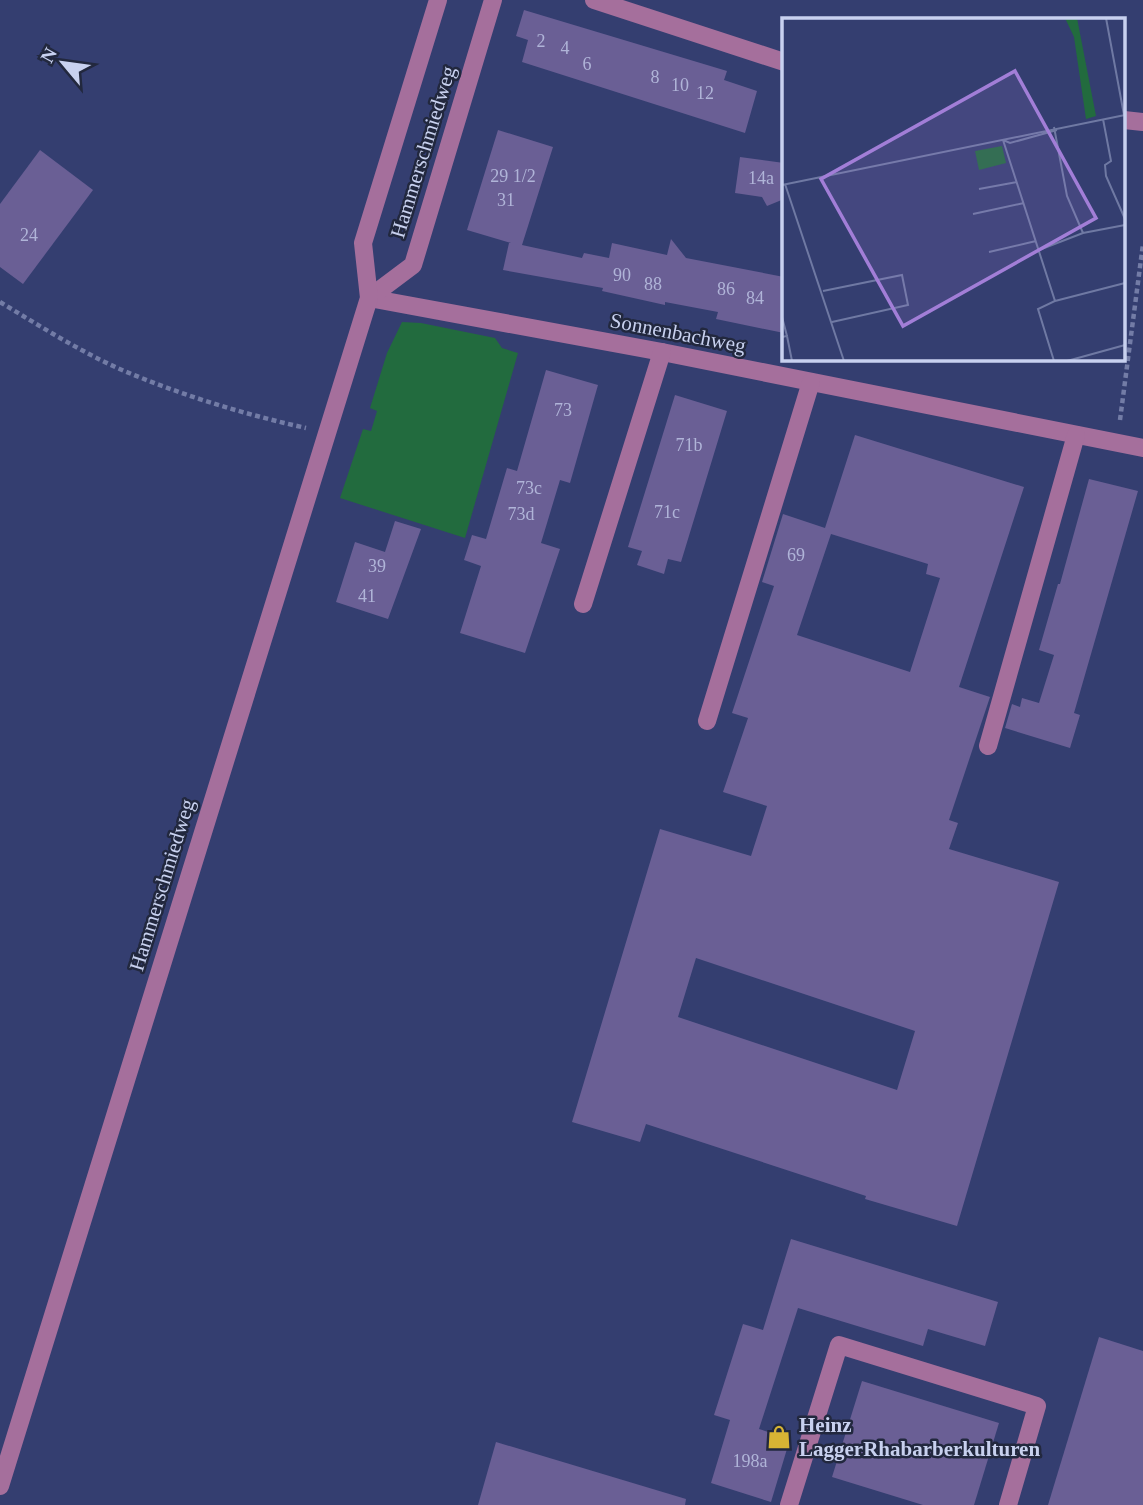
<svg xmlns="http://www.w3.org/2000/svg" width="1143" height="1505" viewBox="0 0 1143 1505" font-family="'Times New Roman',serif">
<style>
.green{fill:#226b3e}
.building{fill:#6a5f95;fill-rule:evenodd}
.lines{fill:none;stroke-linecap:round;stroke-linejoin:round}
.path{stroke:#737ca6;stroke-width:4.5;stroke-dasharray:5 3.5;stroke-linecap:butt}
.minor{stroke:#a56f9c;stroke-width:18}
.labels{text-anchor:middle;stroke-width:5;stroke-linejoin:round;paint-order:stroke}
.number-label{font-size:18px;fill:#b0b4d8}
.street-label{font-size:21px;fill:#c8d1ef;stroke:#22283e}
.poi-label{font-size:21px;font-weight:bold;fill:#c8d1ef;stroke:#22283e;text-anchor:start}
.inset-road{fill:none;stroke:#6f79a3;stroke-width:2}
.view{fill:#a27ed7;fill-opacity:0.15;stroke:#a27ed7;stroke-width:3.5}
.inset-edge{fill:none;stroke:#c8d1ef;stroke-width:3.5}
</style>
<rect width="100%" height="100%" fill="#343e70"/>
<path class="green" d="M402,322L421,323L495,338L502,348L518,353L465,538L340,498L363,429L371,431L377,411L370,408L387,353Z"/>
<g class="building">
<path d="M524,10L727,71L724,80L757,91L745,133L522,62L528,40L516,36Z"/>
<path d="M498,130L553,147L522,245L582,258L584,253L609,258L612,243L667,255L671,239L686,258L784,277V333L716,319L718,312L665,302V305L602,291L603,288L503,270L509,243H511L467,230Z"/>
<path d="M40,150L93,190L23,284L0,267V204Z"/>
<path d="M740,157L784,163V199L767,206L762,197L735,193Z"/>
<path d="M546,370L598,385L570,483L560,480L541,543L560,549L525,653L460,633L481,566L464,560L472,535L486,539L507,468L517,471Z"/>
<path d="M675,395L727,411L681,562L668,559L664,574L637,565L642,551L628,547Z"/>
<path d="M855,435L1024,487L959,687L990,697L949,820L958,823L949,849L1059,882L957,1226L865,1199L866,1196L646,1124L640,1142L572,1122L660,829L751,856L767,806L723,792L748,718L732,713L774,586L762,582L783,514L825,528ZM831,534L928,564L926,574L940,578L910,672L797,635ZM696,958L915,1031L897,1090L678,1017Z"/>
<path d="M1089,479L1138,491L1074,713L1080,715L1070,748L1005,728L1012,704L1020,707L1022,698L1039,703L1054,655L1039,650L1058,584H1060Z"/>
<path d="M395,521L421,529L388,619L336,602L355,542L385,552Z"/>
<path d="M791,1239L998,1302L985,1346L928,1329L923,1346L798,1308L759,1429L790,1439L771,1502L711,1483L730,1420L714,1415L743,1324L763,1330Z"/>
<path d="M1099,1337L1143,1351V1505H1048Z"/>
<path d="M862,1381L999,1423L974,1505H923L832,1477Z"/>
<path d="M496,1442L686,1499L685,1505H478Z"/>
</g>
<g class="lines">
<g class="path">
<path d="M0,302C40,326 79,351 122,370C181,395 243,414 306,428"/>
<path d="M1120,420L1143,244"/>
</g>
<g class="minor">
<path d="M594,0L784,62"/>
<path d="M1124,120L1143,122"/>
<path d="M369,298L662,352L1143,448"/>
<path d="M369,298L413,265L493,0"/>
<path d="M583,604L662,352"/>
<path d="M707,721L811,382"/>
<path d="M988,746L1076,435"/>
<path d="M0,1486L369,298L363,243L438,0"/>
<path d="M789,1505L839,1345L1037,1406L1008,1505"/>
</g>
</g>
<defs>
<g id="shop-bare" transform="scale(1.89)"><path d="M-5-2.5h2.3a2.7 3.5 0 0 1 5.4 0H5L5.5 6h-11ZM-1.5-2.5h3a1.5 2.3 0 0 0-3 0Z" fill="#d8b434" stroke="#22283e" stroke-width="2.5" paint-order="stroke"/></g>
</defs>
<g fill-rule="evenodd">
<use href="#shop-bare" x="779" y="1437"/>
</g>
<g class="labels">
<g class="number-label">
<text x="541" y="47">2</text>
<text x="565" y="54">4</text>
<text x="587" y="70">6</text>
<text x="655" y="83">8</text>
<text x="680" y="91">10</text>
<text x="705" y="99">12</text>
<text x="513" y="182">29 1/2</text>
<text x="761" y="184">14a</text>
<text x="506" y="206">31</text>
<text x="29" y="241">24</text>
<text x="622" y="281">90</text>
<text x="653" y="290">88</text>
<text x="726" y="295">86</text>
<text x="755" y="304">84</text>
<text x="563" y="416">73</text>
<text x="689" y="451">71b</text>
<text x="529" y="494">73c</text>
<text x="667" y="518">71c</text>
<text x="521" y="520">73d</text>
<text x="796" y="561">69</text>
<text x="377" y="572">39</text>
<text x="367" y="602">41</text>
<text x="750" y="1467">198a</text>
</g>
<g class="street-label">
<text transform="translate(423 152) rotate(-73)" y="7">Hammerschmiedweg</text>
<text transform="translate(678 333) rotate(11)" y="7">Sonnenbachweg</text>
<text transform="translate(162 885) rotate(-73)" y="7">Hammerschmiedweg</text>
</g>
<g class="poi-label">
<text x="799" y="1432">Heinz<tspan x="799" dy="24">LaggerRhabarberkulturen</tspan></text>
</g>
</g>
<g transform="translate(782 18)">
<rect width="343" height="343" fill="#343e70"/>
<path d="M283,0H295L314,98L304,101L292,19ZM220,128L224,145L197,152L193,133Z" fill="#226b3e"/>
<path class="inset-road" d="M324,0L342,97M321,101L329,143L323,147L324,158L343,201M272,109L285,178L301,215M221,122L273,283L256,291L272,343M221,122L228,125L275,112M3,166L62,343M0,167L343,97M197,171L235,164M191,196L242,185M257,232L301,215L343,207M207,234L254,223M41,273L120,257L126,287L50,304M273,283L343,265M0,299L5,318L0,319M5,318L10,343M285,343L343,327"/>
<path class="view" d="M233,53L314,200L121,308L39,161Z"/>
<rect width="343" height="343" class="inset-edge"/>
</g>
<g transform="translate(63 63) rotate(299)" stroke="#22283e" stroke-width="5" paint-order="stroke">
<path d="M0-5L12 26L0 18L-12 26Z" fill="#c8d1ef"/>
<text y="-10" font-size="19" font-weight="bold" text-anchor="middle" fill="#c8d1ef">N</text>
</g>
</svg>
